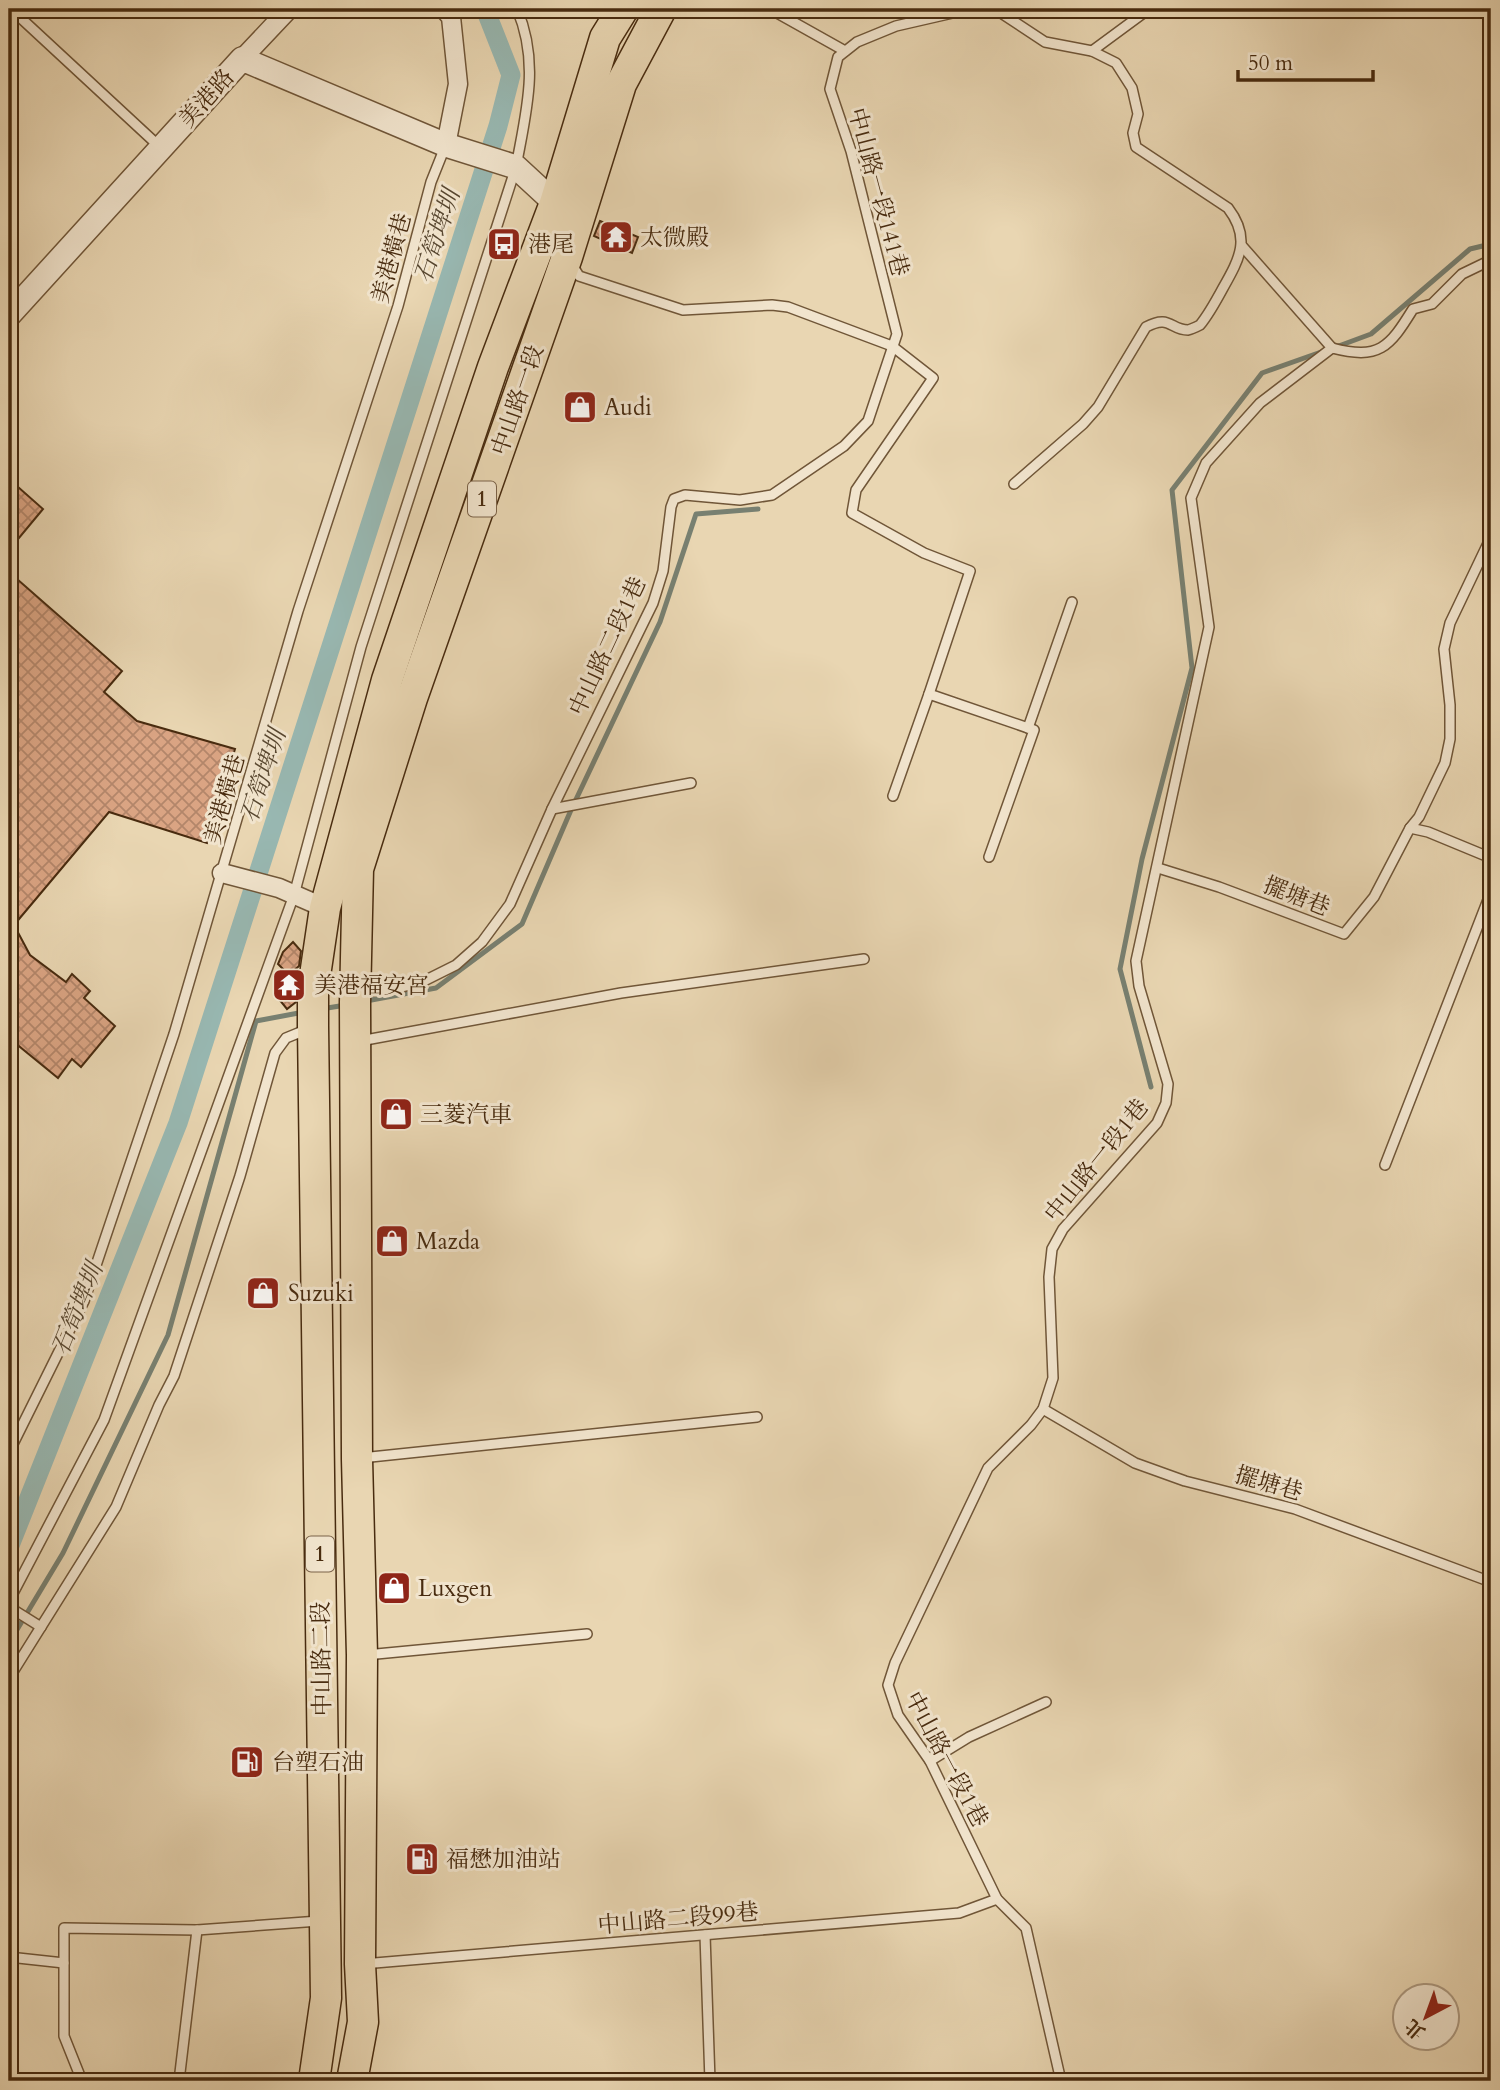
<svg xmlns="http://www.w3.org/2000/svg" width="1500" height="2090" viewBox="0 0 1500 2090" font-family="Cardo,'Noto Serif TC',serif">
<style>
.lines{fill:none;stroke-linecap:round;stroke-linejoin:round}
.stream{stroke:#788071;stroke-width:5}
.canal{stroke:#98b8b2;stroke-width:19}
.building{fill:url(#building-cross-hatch);stroke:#482b0f;stroke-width:2}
.service-casing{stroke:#705638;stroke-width:12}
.minor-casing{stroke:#705638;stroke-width:21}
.tertiary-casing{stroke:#705638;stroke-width:26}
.primary-casing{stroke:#482b0f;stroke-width:33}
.service{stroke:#f1e4cd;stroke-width:9}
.minor{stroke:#f1e4cd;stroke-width:18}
.tertiary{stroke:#f1e4cd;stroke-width:23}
.primary{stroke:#e9d6b2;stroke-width:30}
.labels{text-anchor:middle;stroke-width:6;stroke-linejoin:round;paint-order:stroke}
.shield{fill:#f1e4cd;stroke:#7b6248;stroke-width:2}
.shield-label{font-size:21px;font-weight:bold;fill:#482b0f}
.street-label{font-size:23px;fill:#482b0f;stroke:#f1e4cd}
.poi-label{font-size:23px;fill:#482b0f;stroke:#f1e4cd;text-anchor:start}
.water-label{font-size:24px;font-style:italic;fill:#584730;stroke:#f1e4cd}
</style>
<defs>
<pattern id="building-cross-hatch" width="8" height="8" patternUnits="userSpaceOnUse" patternTransform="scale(1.75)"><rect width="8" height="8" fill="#daa483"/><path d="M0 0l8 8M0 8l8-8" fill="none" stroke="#b3866a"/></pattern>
</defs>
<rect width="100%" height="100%" fill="#e9d6b2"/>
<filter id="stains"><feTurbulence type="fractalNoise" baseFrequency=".00286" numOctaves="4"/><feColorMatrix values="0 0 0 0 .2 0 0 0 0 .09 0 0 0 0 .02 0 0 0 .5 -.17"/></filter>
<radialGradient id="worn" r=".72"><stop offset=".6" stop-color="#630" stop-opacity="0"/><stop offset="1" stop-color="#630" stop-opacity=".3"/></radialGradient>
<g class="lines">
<g class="stream">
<path d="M1336,347L1371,334L1470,249L1491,244"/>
<path d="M366,1001L436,988L522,924L571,810L660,622L696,514L758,509"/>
<path d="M321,1009L346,1005"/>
<path d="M1151,1087L1120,969L1142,859L1192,668L1172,490L1262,373L1324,351"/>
<path d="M9,1643L63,1553L168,1335L256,1021L304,1012"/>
</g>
<path class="canal" d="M9,1548L178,1123L498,126L511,75L485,9"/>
</g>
<g class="building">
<path d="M600,221L638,237L632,253L594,236Z"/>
<path d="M9,479L43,509L9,550Z"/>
<path d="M9,572L122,671L104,692L137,721L235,749L207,843L109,812L14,925L30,955L66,982L72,974L90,991L84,998L115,1026L81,1067L72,1059L58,1078L9,1038Z"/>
<path d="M293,942L301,951L299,966L289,975L278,964L283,952Z"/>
<path d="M290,988L296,995V1002L287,1009L278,998Z"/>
</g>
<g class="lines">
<g class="service-casing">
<g id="service">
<path d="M11,9L161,148"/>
<path d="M770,9L845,51"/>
<path d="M995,9L1045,42L1092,51L1116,63L1132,88L1138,114L1133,133L1136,147L1228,208C1251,238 1240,258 1223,288C1216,301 1209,314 1200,325C1196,327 1192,329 1188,330C1170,330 1170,314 1146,327L1098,407L1083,424L1014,484"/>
<path d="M1092,51L1149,9"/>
<path d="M1242,246L1332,348"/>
<path d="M571,263L579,276L683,310L772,305L788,307L892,346L933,378L856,490L852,513L924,553L970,571L929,694L1034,730L989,857"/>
<path d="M1028,728L1072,602"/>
<path d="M893,796L929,694"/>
<path d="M552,809L691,783"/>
<path d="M1410,828L1428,832L1491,858"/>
<path d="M1158,868L1219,887L1344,934L1374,897L1410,828L1419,817L1445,763L1450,739V705L1444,649L1450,623L1491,537"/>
<path d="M359,992L398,988L422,982L456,965L482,942L510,904L552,809L653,603L663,571L671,507L674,499L685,495L740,500L772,495L844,446L868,421L897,334L851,151L830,89L838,57L857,42L896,26L970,9"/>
<path d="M360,1041L621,993L864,959"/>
<path d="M1385,1165L1491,892"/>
<path d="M1043,1409L1135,1463L1185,1481L1295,1509L1491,1582"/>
<path d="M9,1452L84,1301L174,1034L298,611L398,306L431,182L445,147"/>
<path d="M361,1458L757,1417"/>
<path d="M9,1601L104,1420L294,895L361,647L516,167C526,112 540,63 517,9"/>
<path d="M9,1607L41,1627"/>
<path d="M366,1655L587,1634"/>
<path d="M9,1678L116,1507L159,1405L174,1376L240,1176L275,1053L286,1038L308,1029"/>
<path d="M930,1761L969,1737L1046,1702"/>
<path d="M705,1935L710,2081"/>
<path d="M9,1957L64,1963V1928L197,1930L319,1921"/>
<path d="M64,1963V2036L82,2081"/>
<path d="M363,1964L959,1913L997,1899"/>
<path d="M179,2081L197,1930"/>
<path d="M1061,2081L1026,1928L997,1899L930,1761L898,1715L888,1685L895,1663L988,1468L1031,1425L1043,1409L1053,1378L1049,1277L1052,1249L1063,1229L1157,1123L1166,1103L1168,1084L1139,986L1136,961L1209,627L1191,498L1206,463L1260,403L1332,348C1379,360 1389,348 1413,309L1432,304L1462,274L1491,260"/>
</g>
</g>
<g class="minor-casing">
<g id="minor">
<path d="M444,9L451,17L458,84L446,145"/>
<path d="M242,59L289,9"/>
<path d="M222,873L279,888L325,908"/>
</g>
</g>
<g class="tertiary-casing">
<path id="tertiary" d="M9,315L242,59L446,145L516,167L555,203L558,216"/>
</g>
<g class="primary-casing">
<g id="primary">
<path d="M314,2081L326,1998L313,1026V989L325,908L387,680L493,367L555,203L605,38L623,9"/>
<path d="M352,2081L363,2022L360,1964L362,1655L357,1459L355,1002L358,869L412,698L567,257L621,84L661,9"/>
</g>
</g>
<use href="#service" class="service"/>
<use href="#minor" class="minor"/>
<use href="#tertiary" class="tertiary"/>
<use href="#primary" class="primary"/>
</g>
<defs>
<g id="temple-square" transform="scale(1.75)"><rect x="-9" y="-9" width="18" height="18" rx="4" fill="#8f2418" stroke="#f1e4cd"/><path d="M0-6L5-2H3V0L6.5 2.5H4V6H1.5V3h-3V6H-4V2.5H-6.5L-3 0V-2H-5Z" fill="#fff"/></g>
<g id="bus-square" transform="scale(1.75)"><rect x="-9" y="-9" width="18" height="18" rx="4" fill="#8f2418" stroke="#f1e4cd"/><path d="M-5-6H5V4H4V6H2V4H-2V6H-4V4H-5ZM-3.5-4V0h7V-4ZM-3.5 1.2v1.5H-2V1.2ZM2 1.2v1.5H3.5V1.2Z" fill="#fff"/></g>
<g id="shop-square" transform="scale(1.75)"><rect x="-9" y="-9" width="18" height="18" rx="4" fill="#8f2418" stroke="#f1e4cd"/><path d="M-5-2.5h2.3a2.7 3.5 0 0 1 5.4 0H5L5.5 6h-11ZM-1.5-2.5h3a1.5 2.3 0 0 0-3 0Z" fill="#fff"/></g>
<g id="fuel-square" transform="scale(1.75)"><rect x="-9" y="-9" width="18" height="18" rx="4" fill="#8f2418" stroke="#f1e4cd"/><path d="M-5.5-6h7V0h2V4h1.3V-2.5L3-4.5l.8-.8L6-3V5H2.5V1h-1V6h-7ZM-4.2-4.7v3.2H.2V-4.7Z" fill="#fff"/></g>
</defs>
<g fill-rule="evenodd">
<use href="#temple-square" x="616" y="237"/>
<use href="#bus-square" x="504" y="244"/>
<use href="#shop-square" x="580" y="407"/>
<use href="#temple-square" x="289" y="985"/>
<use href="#shop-square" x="396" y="1114"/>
<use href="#shop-square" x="392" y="1241"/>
<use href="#shop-square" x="263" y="1293"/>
<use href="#shop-square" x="394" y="1588"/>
<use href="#fuel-square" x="247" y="1762"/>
<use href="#fuel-square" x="422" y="1859"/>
</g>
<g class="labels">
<g class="shield">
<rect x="468" y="481.5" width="28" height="35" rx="5"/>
<rect x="306" y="1536.5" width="28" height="35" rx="5"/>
</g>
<g class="shield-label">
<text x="482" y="506">1</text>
<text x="320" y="1561">1</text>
</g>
<g class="street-label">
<text transform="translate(206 98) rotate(-48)" y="8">美港路</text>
<text transform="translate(879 192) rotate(75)" y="8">中山路一段141巷</text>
<text transform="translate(391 258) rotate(-75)" y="8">美港橫巷</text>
<text transform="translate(517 400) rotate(-71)" y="8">中山路一段</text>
<text transform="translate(607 646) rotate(-65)" y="8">中山路二段1巷</text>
<text transform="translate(224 799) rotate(-74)" y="8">美港橫巷</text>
<text transform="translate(1297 896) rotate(21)" y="8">擺塘巷</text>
<text transform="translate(1096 1160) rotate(-51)" y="8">中山路一段1巷</text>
<text transform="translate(1269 1483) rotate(16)" y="8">擺塘巷</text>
<text transform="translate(321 1659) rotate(-91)" y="8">中山路二段</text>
<text transform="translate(947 1759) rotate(62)" y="8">中山路一段1巷</text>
<text transform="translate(678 1918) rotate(-5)" y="8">中山路二段99巷</text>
</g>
<g class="poi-label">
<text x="640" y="245">太微殿</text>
<text x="528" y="252">港尾</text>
<text x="604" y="415">Audi</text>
<text x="314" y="993">美港福安宮</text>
<text x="420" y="1122">三菱汽車</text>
<text x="416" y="1249">Mazda</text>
<text x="288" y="1301">Suzuki</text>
<text x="418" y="1596">Luxgen</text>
<text x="272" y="1770">台塑石油</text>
<text x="446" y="1867">福懋加油站</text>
</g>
<g class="water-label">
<text transform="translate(437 236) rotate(-72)" y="8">石筍埤圳</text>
<text transform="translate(263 776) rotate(-72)" y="8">石筍埤圳</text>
<text transform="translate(77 1309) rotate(-68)" y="8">石筍埤圳</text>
</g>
</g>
<rect width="1500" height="2090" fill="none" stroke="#e9d6b2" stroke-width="35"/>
<rect x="10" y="10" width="1479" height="2069" fill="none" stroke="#482b0f" stroke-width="3.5"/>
<rect x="18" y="18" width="1465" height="2055" fill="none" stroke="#482b0f" stroke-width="2"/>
<g transform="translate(1426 2017) rotate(221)"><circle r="33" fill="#f1e4cd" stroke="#ad9a81" stroke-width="2"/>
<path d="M0-5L12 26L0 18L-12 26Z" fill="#8f2418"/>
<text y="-10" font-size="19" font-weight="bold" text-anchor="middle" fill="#482b0f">北</text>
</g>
<path d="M1238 70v10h135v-10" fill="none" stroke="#482b0f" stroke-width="3.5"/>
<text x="1248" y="70" font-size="21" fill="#482b0f" stroke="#f1e4cd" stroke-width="5" paint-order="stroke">50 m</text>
<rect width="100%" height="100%" filter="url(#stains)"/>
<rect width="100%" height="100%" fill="url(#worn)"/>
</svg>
